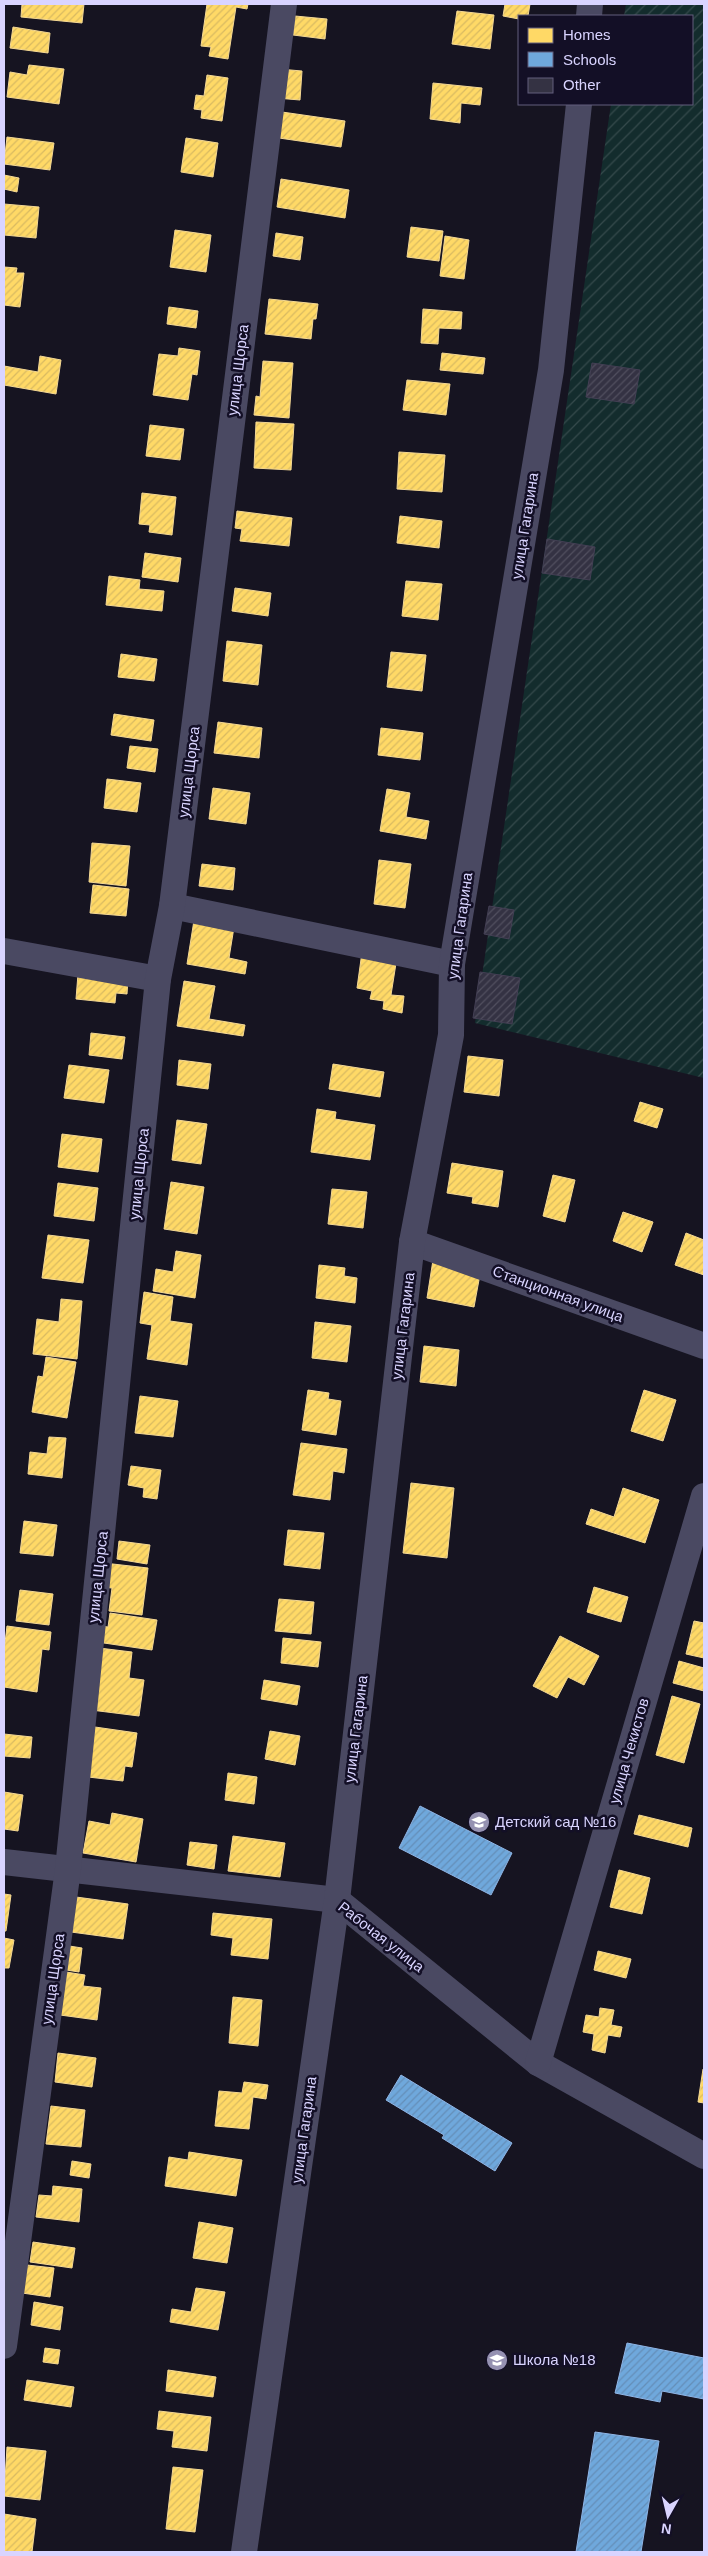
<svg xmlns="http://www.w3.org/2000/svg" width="708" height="2556" viewBox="0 0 708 2556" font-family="Arial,sans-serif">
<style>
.garden{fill:url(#garden-furrows)}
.homes{fill:url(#homes-hatch);stroke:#f4d894}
.schools{fill:url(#schools-hatch);stroke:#8fb5e6}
.building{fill:url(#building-hatch);stroke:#433f54}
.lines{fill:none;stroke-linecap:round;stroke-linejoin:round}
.minor{stroke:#4a4962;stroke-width:26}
.labels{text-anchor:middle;stroke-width:5;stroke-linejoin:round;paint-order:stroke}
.street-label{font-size:15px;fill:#d9d4ff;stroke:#130f26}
.poi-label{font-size:15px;fill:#d9d4ff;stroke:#130f26;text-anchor:start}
</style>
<defs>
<pattern id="garden-furrows" width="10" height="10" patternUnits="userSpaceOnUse" patternTransform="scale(1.25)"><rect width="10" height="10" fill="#132c2d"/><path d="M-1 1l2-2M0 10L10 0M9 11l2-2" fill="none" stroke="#354a4c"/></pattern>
<pattern id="homes-hatch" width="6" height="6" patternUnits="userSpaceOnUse" patternTransform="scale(1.25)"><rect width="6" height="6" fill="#ffd966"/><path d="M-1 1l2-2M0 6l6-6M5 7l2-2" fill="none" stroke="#d9ba61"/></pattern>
<pattern id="schools-hatch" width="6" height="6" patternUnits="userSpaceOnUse" patternTransform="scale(1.25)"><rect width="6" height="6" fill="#6fa8dc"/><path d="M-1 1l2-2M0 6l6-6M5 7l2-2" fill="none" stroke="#648eb8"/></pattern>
<pattern id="building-hatch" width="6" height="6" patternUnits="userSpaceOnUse" patternTransform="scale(1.25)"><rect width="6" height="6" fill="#343243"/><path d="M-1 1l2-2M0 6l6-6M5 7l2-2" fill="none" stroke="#514f5f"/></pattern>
</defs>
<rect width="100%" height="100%" fill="#161421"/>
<path class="garden" d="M626,4H704V1078L475,1023L611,104H692V16H624Z"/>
<g class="homes">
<path d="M22,4H84L82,23L21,17Z"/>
<path d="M207,4H248L247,9L236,7L228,59L209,56L211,47L201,46Z"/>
<path d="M505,4H530L528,16H519V19L503,16Z"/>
<path d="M457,11L494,15L490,49L452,44Z"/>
<path d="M295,16L327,19L325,39L293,35Z"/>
<path d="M13,27L50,33L48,53L10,48Z"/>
<path d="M29,65L64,69L59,104L7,97L10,72L27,75Z"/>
<path d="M279,69L302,71L300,100L276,98Z"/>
<path d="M207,75L228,78L222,121L201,118L202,110L194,109L196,95L204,96Z"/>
<path d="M433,83L482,88L480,105L461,103L460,123L430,119Z"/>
<path d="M282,112L345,121L341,147L279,138Z"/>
<path d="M7,137L54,143L50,170L4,164Z"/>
<path d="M186,138L218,143L213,177L181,172Z"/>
<path d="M4,175L19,178L17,192L4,189Z"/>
<path d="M281,179L349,190L345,218L277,207Z"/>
<path d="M4,204L39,207L36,238L4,235Z"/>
<path d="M411,227L443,231L439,261L407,257Z"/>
<path d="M175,230L211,235L206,272L170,267Z"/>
<path d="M276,233L303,237L300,260L273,256Z"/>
<path d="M445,236L469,240L464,279L440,276Z"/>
<path d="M4,267L17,268L16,273H24L20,307L4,305Z"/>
<path d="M269,299L318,304L316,319H313L311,339L265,334Z"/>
<path d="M169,307L198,311L196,328L167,324Z"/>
<path d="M423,309L462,312L461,329L439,328L438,344L421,343Z"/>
<path d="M179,348L200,351L197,375L192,374L188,400L153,395L159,354L178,356Z"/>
<path d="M442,353L485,358L483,374L440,370Z"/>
<path d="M40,356L61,360L56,394L4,385V366L38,372Z"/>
<path d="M263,361L293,363L289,418L254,415L256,396L260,397Z"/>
<path d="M407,380L450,384L446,415L403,410Z"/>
<path d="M256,422L294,424L291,470L254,468Z"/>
<path d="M150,425L184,429L180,460L146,456Z"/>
<path d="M399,452L445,455L442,492L397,489Z"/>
<path d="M142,493L176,497L172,535L149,532L150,525L139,524Z"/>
<path d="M237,511L292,518L289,546L240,541L242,529L235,528Z"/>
<path d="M400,516L442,521L439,548L397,543Z"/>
<path d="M145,553L181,558L178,582L142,577Z"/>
<path d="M109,576L140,580L139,589L164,591L162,611L106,605Z"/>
<path d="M406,581L442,584L438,620L402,616Z"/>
<path d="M235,588L271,593L268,616L232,611Z"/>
<path d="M227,641L262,645L258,685L223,681Z"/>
<path d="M391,652L426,655L422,691L387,687Z"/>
<path d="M121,654L157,659L154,681L118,677Z"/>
<path d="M114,714L154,720L151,741L111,735Z"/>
<path d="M218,722L262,728L259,758L214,753Z"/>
<path d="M381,728L423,733L420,760L378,755Z"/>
<path d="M130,746L158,749L155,772L127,768Z"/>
<path d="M107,779L141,783L137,812L104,808Z"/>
<path d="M213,788L250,793L246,824L209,819Z"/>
<path d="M387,789L410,793L406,817L429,821L426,839L380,831Z"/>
<path d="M92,843L130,846L126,886L89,882Z"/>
<path d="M379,860L411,864L405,908L374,904Z"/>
<path d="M202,864L235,868L233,890L199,886Z"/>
<path d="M93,885L129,889L126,916L90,913Z"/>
<path d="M195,914L235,921L229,958L247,962L245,974L187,964Z"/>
<path d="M362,952L397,957L391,995L404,996L402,1013L383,1009L384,1001L370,999L372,991L357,988Z"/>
<path d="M78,974L128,979L127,994L116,993L115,1003L76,999Z"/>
<path d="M184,981L215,986L209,1019L245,1025L243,1036L177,1026Z"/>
<path d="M91,1033L125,1037L122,1059L89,1055Z"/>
<path d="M468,1056L503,1060L499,1096L464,1092Z"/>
<path d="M179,1060L211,1064L208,1089L177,1085Z"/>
<path d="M333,1064L384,1072L380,1097L329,1089Z"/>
<path d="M69,1065L109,1070L104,1103L64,1098Z"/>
<path d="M640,1102L663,1109L657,1128L634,1121Z"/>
<path d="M317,1109L336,1112L335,1119L375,1125L370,1160L311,1152Z"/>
<path d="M177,1120L207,1124L201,1164L172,1160Z"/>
<path d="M62,1134L102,1139L98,1172L58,1167Z"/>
<path d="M452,1163L503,1171L498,1207L472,1203L473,1197L447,1193Z"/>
<path d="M553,1175L575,1180L565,1222L543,1216Z"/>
<path d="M171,1182L204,1187L197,1234L164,1229Z"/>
<path d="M58,1183L98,1188L94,1221L54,1216Z"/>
<path d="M332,1189L367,1192L363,1228L328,1224Z"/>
<path d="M623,1212L653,1222L642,1252L613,1241Z"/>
<path d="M686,1233L704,1240V1275L675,1265Z"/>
<path d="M48,1235L89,1240L83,1283L42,1278Z"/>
<path d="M176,1251L201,1255L195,1298L153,1291L156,1269L173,1272Z"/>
<path d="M433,1260L481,1269L474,1307L427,1298Z"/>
<path d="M319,1265L345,1268L344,1276L357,1278L355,1303L316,1298Z"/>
<path d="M144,1292L173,1297L170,1321L192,1324L187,1365L147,1359L152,1325L140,1323Z"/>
<path d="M61,1299L82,1301L77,1359L33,1354L37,1319L59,1322Z"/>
<path d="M315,1322L351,1326L347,1362L312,1358Z"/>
<path d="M424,1346L459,1350L456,1386L420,1382Z"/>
<path d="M46,1357L76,1362L67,1418L32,1412L38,1376L43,1377Z"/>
<path d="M308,1390L329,1393L328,1399L341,1401L336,1435L302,1430Z"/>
<path d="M644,1390L676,1400L663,1441L631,1431Z"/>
<path d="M140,1396L178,1401L173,1437L135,1433Z"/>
<path d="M49,1437L66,1438L62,1478L28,1474L30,1452L47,1454Z"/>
<path d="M301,1443L347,1449L344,1473L333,1471L330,1500L293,1495Z"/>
<path d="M131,1466L161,1470L157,1499L143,1497L144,1488L128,1485Z"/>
<path d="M411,1483L454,1488L447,1558L403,1553Z"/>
<path d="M623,1488L659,1500L645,1543L586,1524L591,1509L614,1517Z"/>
<path d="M24,1521L57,1525L53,1556L20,1553Z"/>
<path d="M288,1530L324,1533L320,1569L284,1565Z"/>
<path d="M119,1541L150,1545L147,1564L117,1559Z"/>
<path d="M104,1563L148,1568L142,1615L109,1611L112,1588L101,1587Z"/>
<path d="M594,1587L628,1597L621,1622L587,1612Z"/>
<path d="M20,1590L53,1594L49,1625L16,1621Z"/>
<path d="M279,1599L314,1602L311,1634L275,1631Z"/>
<path d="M110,1613L157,1620L152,1650L97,1642L100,1626L108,1627Z"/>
<path d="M694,1621L704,1623V1658L686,1654Z"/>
<path d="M7,1626L51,1632L49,1650L42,1649L37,1692L4,1687V1651Z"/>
<path d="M560,1636L599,1656L584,1685L568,1677L557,1698L533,1686Z"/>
<path d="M283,1638L321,1642L318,1667L281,1663Z"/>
<path d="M99,1648L132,1652L129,1678L144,1680L139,1716L91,1710Z"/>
<path d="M679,1661L704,1668V1691L673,1683Z"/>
<path d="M264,1680L300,1686L297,1705L261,1699Z"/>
<path d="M672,1696L700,1704L684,1763L656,1755Z"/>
<path d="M95,1727L137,1733L132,1767L125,1766L123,1781L88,1777Z"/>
<path d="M270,1731L300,1736L295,1765L265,1759Z"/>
<path d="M4,1734L32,1737L30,1758L4,1756Z"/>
<path d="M228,1773L257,1777L254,1804L225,1800Z"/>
<path d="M4,1792L23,1795L18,1831L4,1829Z"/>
<path d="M112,1813L143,1819L136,1862L83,1853L89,1821L110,1825Z"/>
<path d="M639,1815L692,1828L688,1847L634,1834Z"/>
<path d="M233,1836L285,1843L280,1877L228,1871Z"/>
<path d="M190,1842L217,1845L214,1869L187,1865Z"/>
<path d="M619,1870L650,1878L642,1914L610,1907Z"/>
<path d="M4,1894L11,1895L6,1931H4Z"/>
<path d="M76,1897L128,1904L123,1939L71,1932Z"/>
<path d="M213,1913L272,1919L268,1959L231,1955L233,1938L211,1935Z"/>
<path d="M4,1938L14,1940L9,1968H4Z"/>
<path d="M63,1945L82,1948L79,1972L60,1969Z"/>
<path d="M598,1951L631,1959L626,1978L594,1970Z"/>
<path d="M66,1972L85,1975L83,1986L101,1988L97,2020L60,2015Z"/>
<path d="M233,1997L262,2000L258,2046L229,2043Z"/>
<path d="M600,2008L614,2010L611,2025L622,2027L620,2037L608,2035L605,2053L592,2050L594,2034L583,2032L586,2015L599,2017Z"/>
<path d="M58,2053L96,2058L92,2087L55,2082Z"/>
<path d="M703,2069H704V2103L698,2102Z"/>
<path d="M244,2082L268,2085L266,2099L253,2097L249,2129L215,2126L219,2091L242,2093Z"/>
<path d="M51,2106L85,2110L81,2147L46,2144Z"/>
<path d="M189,2152L242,2160L236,2196L165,2186L169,2157L188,2160Z"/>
<path d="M72,2161L91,2164L89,2178L70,2175Z"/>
<path d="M53,2186L82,2189L79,2222L36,2217L39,2195L52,2196Z"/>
<path d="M199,2222L233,2228L227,2263L193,2258Z"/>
<path d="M33,2242L75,2248L72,2268L30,2262Z"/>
<path d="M27,2265L54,2268L50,2297L15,2292Z"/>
<path d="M196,2288L225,2292L218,2330L170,2322L172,2309L191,2312Z"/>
<path d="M34,2302L63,2307L60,2330L31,2325Z"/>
<path d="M45,2348L60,2350L58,2364L43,2362Z"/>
<path d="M168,2370L216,2377L213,2397L166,2391Z"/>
<path d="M27,2380L74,2387L71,2407L24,2400Z"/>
<path d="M159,2411L211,2417L207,2451L172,2447L174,2431L157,2429Z"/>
<path d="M7,2447L46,2451L40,2500L4,2496Z"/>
<path d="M173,2467L203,2470L195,2532L166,2529Z"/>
<path d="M4,2514L36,2519L32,2552H4Z"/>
</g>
<g class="schools">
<path d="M420,1806L512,1853L491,1895L399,1848Z"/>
<path d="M401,2075L512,2143L495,2171L442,2138L444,2135L386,2100Z"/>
<path d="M627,2343L704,2358V2399L662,2391L660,2402L615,2393Z"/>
<path d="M595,2432L659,2441L641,2552H576Z"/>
</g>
<g class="building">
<path d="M592,363L640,370L634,404L586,397Z"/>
<path d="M547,539L595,547L590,580L542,573Z"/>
<path d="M489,906L514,910L509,939L484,934Z"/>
<path d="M480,972L520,978L512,1024L473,1018Z"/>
</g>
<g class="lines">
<g class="minor">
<path d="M589,16L590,4"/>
<path d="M172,906L452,964"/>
<path d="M4,951L158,979"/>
<path d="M412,1242L704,1346"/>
<path d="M4,1862L337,1900L538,2063L704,2156"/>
<path d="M538,2063L704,1496"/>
<path d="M4,2346L68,1869L158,979L172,906L284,4"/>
<path d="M244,2552L337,1900L412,1242L451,1035L452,964L551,370L579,104"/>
</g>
</g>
<defs>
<g id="school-disc" transform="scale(1.125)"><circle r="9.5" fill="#9591b1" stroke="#130f26"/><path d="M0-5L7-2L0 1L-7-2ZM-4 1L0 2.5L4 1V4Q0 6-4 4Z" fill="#fff"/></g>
</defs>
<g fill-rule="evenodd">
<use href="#school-disc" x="479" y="1822"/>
<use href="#school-disc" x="497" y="2360"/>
</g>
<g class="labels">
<g class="street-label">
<text transform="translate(238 370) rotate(-83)" y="5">улица Щорса</text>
<text transform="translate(525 526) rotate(-81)" y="5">улица Гагарина</text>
<text transform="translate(189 772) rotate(-83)" y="5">улица Щорса</text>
<text transform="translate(460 926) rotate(-82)" y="5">улица Гагарина</text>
<text transform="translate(139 1174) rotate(-84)" y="5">улица Щорса</text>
<text transform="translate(558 1294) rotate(20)" y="5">Станционная улица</text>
<text transform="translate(403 1326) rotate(-83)" y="5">улица Гагарина</text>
<text transform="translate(98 1577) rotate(-84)" y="5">улица Щорса</text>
<text transform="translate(356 1729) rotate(-83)" y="5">улица Гагарина</text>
<text transform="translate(629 1751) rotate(-74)" y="5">улица Чекистов</text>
<text transform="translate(381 1937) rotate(38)" y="5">Рабочая улица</text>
<text transform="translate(53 1979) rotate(-82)" y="5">улица Щорса</text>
<text transform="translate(304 2130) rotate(-82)" y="5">улица Гагарина</text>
</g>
<g class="poi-label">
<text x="495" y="1827">Детский сад №16</text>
<text x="513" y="2365">Школа №18</text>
</g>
</g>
<rect width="708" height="2556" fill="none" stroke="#d9d4ff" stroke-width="10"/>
<rect x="518" y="15" width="175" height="90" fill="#130f26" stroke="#625e7d"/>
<rect x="528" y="28" width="25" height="15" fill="#ffd966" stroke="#625e7d"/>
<text x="563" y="40" font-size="15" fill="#d9d4ff">Homes</text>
<rect x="528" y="52" width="25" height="15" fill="#6fa8dc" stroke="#625e7d"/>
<text x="563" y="65" font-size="15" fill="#d9d4ff">Schools</text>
<rect x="528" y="78" width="25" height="15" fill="#343243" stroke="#625e7d"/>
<text x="563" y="90" font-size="15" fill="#d9d4ff">Other</text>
<g transform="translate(668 2516) rotate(188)" stroke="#130f26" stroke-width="4" paint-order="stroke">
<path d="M0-4L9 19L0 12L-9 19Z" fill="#d9d4ff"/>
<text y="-8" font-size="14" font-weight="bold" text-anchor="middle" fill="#d9d4ff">N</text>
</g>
</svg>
